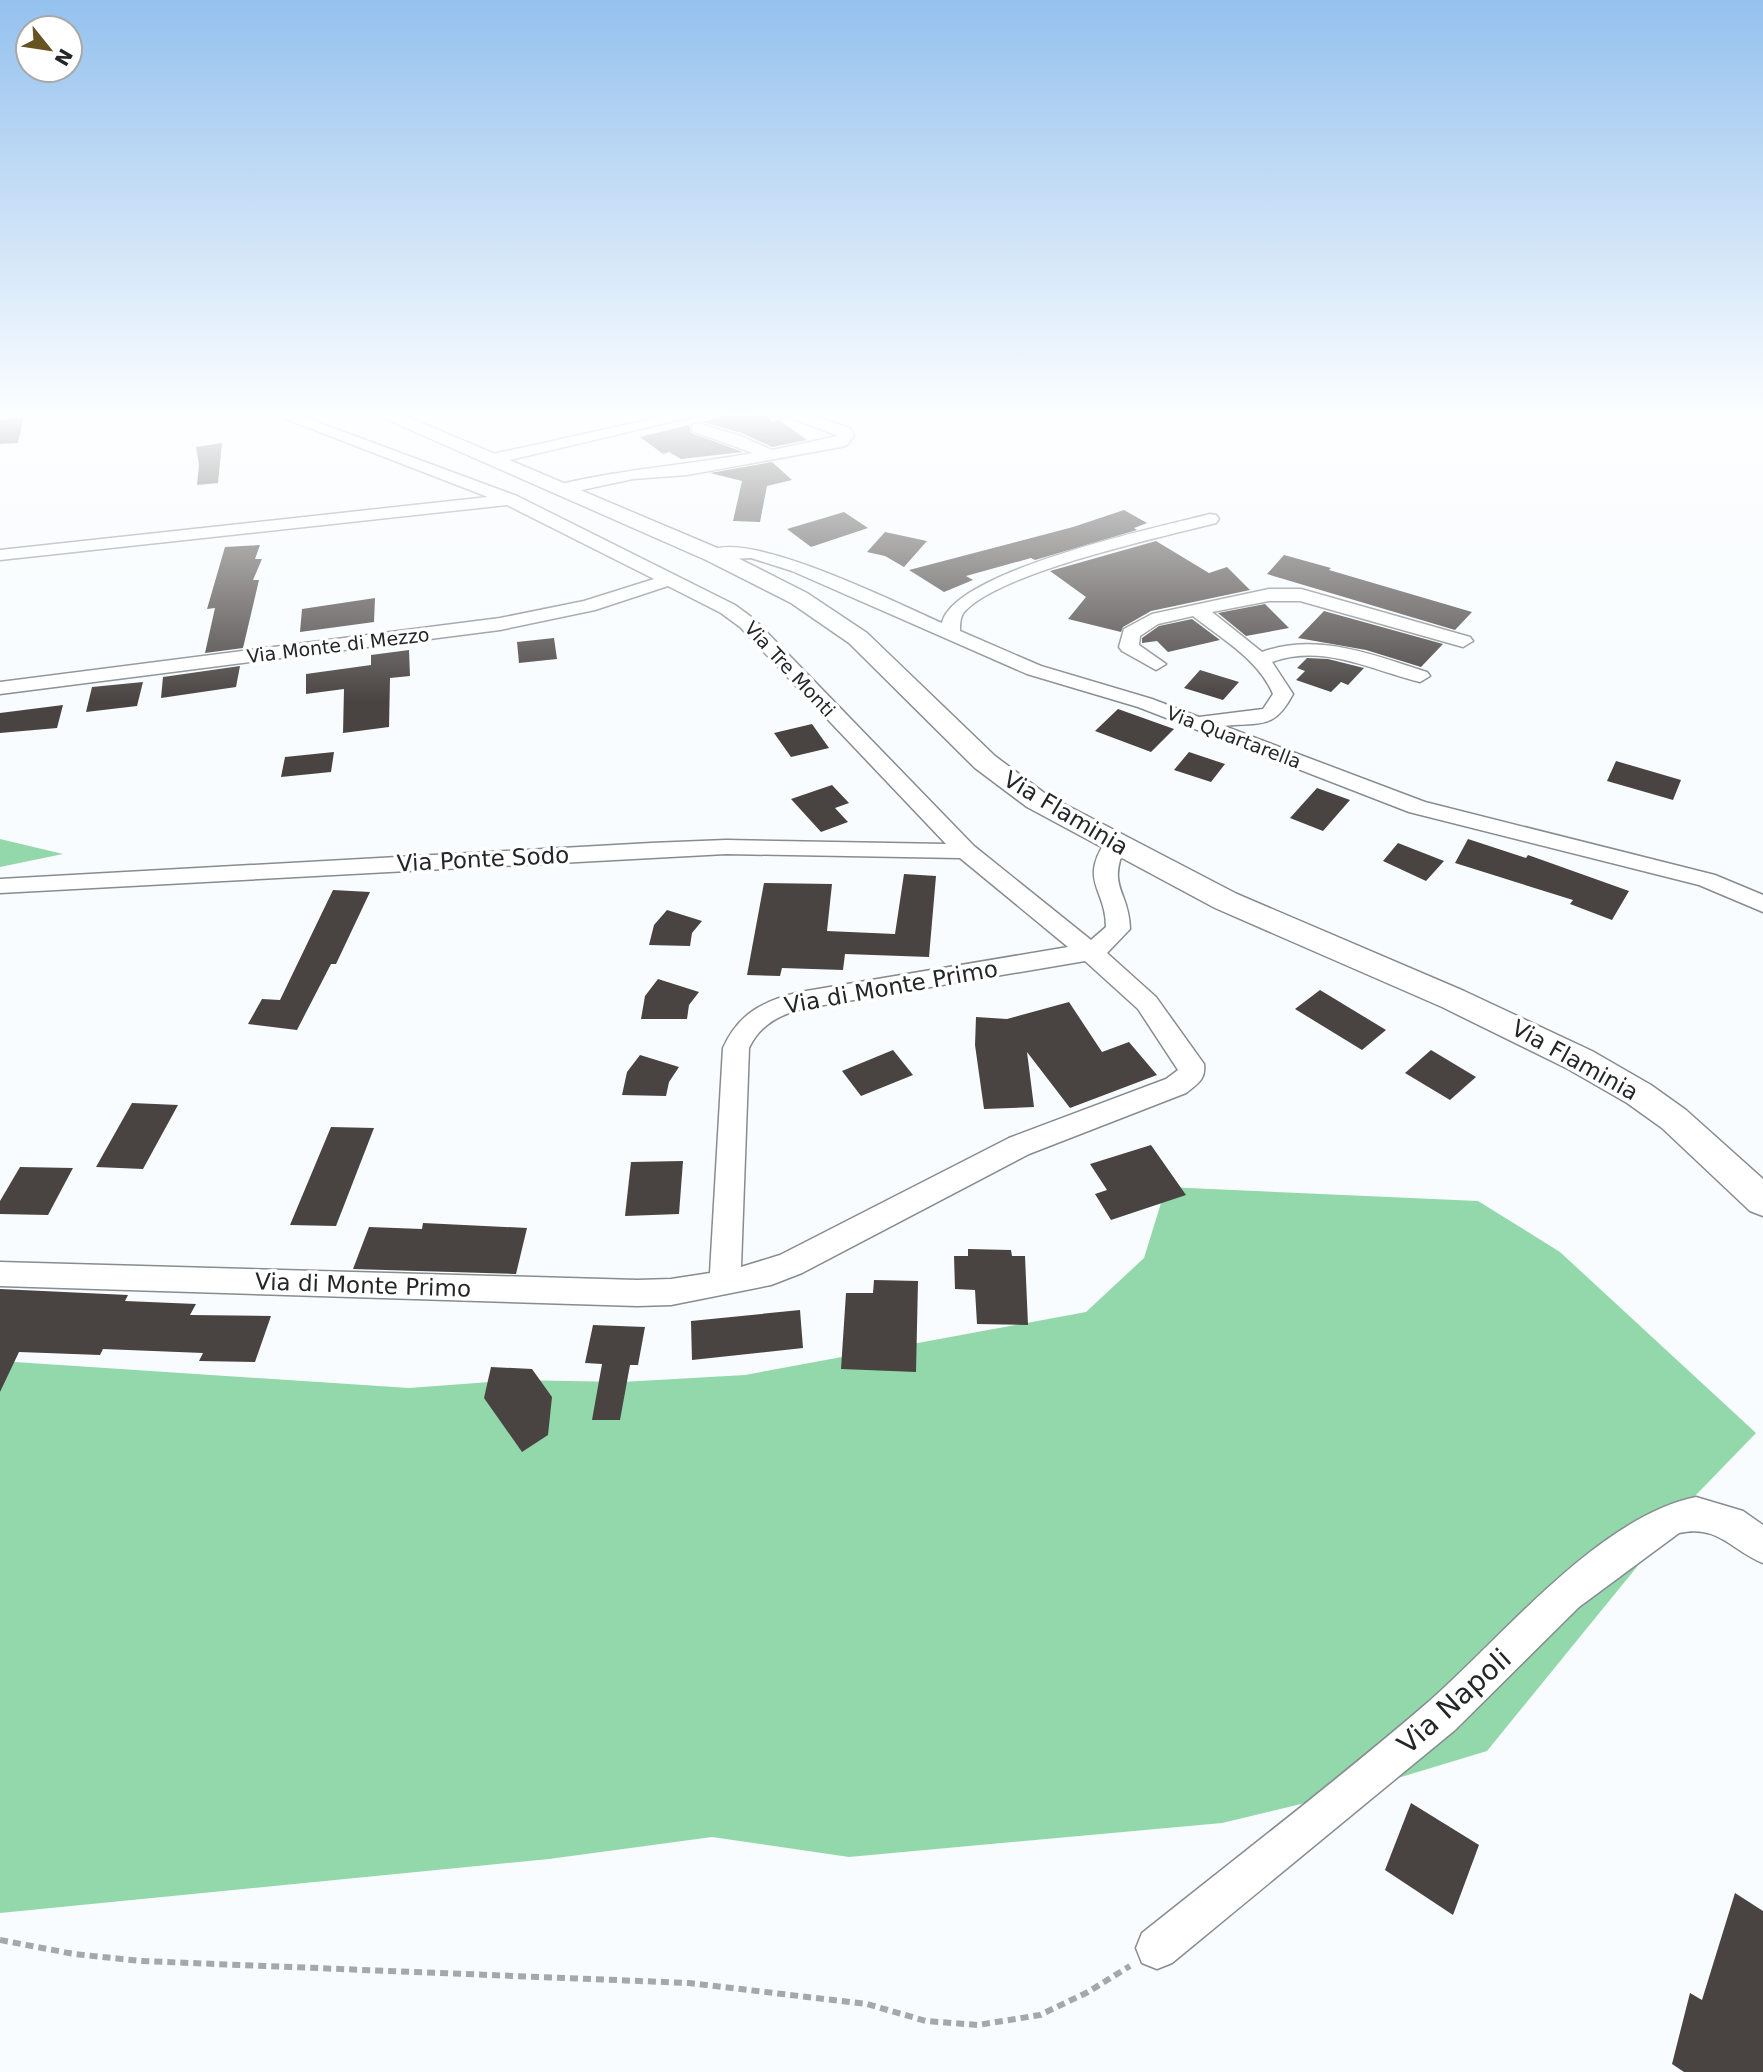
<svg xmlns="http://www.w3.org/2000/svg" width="1763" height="2072" viewBox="0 0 1763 2072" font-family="'DejaVu Sans',sans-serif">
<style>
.forest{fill:#93d8aa}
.building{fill:#494442}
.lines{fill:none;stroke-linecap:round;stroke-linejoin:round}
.minor-casing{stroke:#878c8f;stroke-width:3}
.major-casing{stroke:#878c8f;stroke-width:3}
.path{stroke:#a5a8aa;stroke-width:6;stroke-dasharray:8 5;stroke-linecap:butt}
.minor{fill:#fff;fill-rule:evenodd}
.major{fill:#fff;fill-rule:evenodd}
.labels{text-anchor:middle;stroke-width:7;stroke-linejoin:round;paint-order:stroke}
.far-street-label{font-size:19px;fill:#242628;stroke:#fff}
.street-label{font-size:23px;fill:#242628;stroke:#fff}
.near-street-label{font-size:28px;fill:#242628;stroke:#fff}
</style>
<rect width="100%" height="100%" fill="#f8fcfe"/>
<g class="forest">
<path d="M0,839L63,854L0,867Z"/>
<path d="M1166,1187L1478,1201L1560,1252L1756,1433L1693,1498L1487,1751L1355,1791L1222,1823L849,1857L712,1837L549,1859L0,1913V1361L409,1388L515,1380L622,1382L745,1375L1086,1312L1144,1258Z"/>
</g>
<g class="building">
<path d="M740,412H749L756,417L764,415L772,422L779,420L807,440L772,447L742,433L702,422Z"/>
<path d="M24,417L18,443L0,444V420Z"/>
<path d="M689,425L691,433L743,452L681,459L669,452L663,454L640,437Z"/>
<path d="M222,443L218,483L197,485L199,465L196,447Z"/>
<path d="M772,462L792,480L767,486L760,522L733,521L742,481L710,473Z"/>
<path d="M1124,510L1147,523L1134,528L1137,530L1035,560L1031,558L966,576L973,580L944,592L909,570L1073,527Z"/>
<path d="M844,512L868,528L811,547L787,529Z"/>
<path d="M885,532L927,541L904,567L885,556L867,552Z"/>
<path d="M1156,541L1209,573L1227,567L1250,590L1151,611L1123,627L1121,632L1068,619L1086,597L1050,571Z"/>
<path d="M260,545L255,559H262L253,580H259L243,648L205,653L215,608L207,609L225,547Z"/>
<path d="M1284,555L1331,568L1329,570L1472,612L1455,630L1267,574Z"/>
<path d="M375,598L374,622L300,632L302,609Z"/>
<path d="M1265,604L1289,628L1246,636L1218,613Z"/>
<path d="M1324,611L1443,644L1421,667L1366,650L1298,638Z"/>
<path d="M1192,619L1220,640L1168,652L1157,641L1142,643V638L1159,626Z"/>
<path d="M554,638L557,659L519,663L517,642Z"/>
<path d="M409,650L410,676L390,678L389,727L343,733L344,689L306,694V674L371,665V655Z"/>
<path d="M1307,658L1328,659L1364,668L1348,685L1341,682L1331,692L1296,680L1305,671L1297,668Z"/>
<path d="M240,666L236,687L161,698L163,677Z"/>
<path d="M1200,670L1239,682L1223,700L1184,688Z"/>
<path d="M143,682L137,706L86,712L92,687Z"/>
<path d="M63,705L57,728L0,733V713Z"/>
<path d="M1118,709L1174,729L1151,752L1095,731Z"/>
<path d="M812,724L829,748L791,757L774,733Z"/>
<path d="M334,752L331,772L281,777L285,757Z"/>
<path d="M1189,752L1225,764L1211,782L1174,770Z"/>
<path d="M1616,761L1681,780L1673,800L1607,781Z"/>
<path d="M832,785L849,803L835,808L848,822L821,832L791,799Z"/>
<path d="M1317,788L1350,800L1323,831L1290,818Z"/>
<path d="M1468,839L1526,858L1528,855L1629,891L1612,920L1570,904L1573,900L1455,863Z"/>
<path d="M1398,843L1444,861L1426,881L1383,861Z"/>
<path d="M904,874L936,876L929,957L845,954L843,970L782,968L780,976L747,975L764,883L832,884L827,931L895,934Z"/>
<path d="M333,890L370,892L336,964H331L297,1030L248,1024L262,999L280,1000Z"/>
<path d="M667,910L702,921L692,933L690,946L649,945L654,925Z"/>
<path d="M658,979L699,992L689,1005L687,1019H641L645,996Z"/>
<path d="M1320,990L1386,1030L1362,1050L1295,1009Z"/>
<path d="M1069,1002L1102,1052L1129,1042L1157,1075L1070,1108L1027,1052L1034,1107L984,1109L975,1045L976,1017L1007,1019Z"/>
<path d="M893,1050L913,1075L861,1096L842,1071Z"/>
<path d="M1431,1050L1476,1077L1450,1100L1405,1073Z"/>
<path d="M640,1055L679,1067L669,1082L666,1096L622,1095L627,1072Z"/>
<path d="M132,1103L178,1105L143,1169L96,1167Z"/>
<path d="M331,1127L374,1128L336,1226L290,1225Z"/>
<path d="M1151,1145L1186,1195L1111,1220L1095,1194L1107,1190L1090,1164Z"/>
<path d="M683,1161L679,1214L625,1216L631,1162Z"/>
<path d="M20,1167L73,1168L48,1215L0,1214V1201Z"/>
<path d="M423,1223L527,1228L516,1274L353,1269L369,1227L422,1229Z"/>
<path d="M968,1249L1011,1250L1012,1256H1025L1028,1325L977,1324L975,1290L955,1289L954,1256H968Z"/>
<path d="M874,1280L918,1281L916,1372L841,1369L846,1293H873Z"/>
<path d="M0,1289L128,1295L125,1301L196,1304L190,1315L271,1316L255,1362L199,1361L203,1353L103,1349L100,1355L19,1352L0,1392Z"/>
<path d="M800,1310L803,1348L692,1360L691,1321Z"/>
<path d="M593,1325L645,1327L638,1365H630L620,1420H592L602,1364L585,1363Z"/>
<path d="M491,1367L532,1369L552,1397L548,1435L522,1452L484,1398Z"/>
<path d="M1411,1803L1479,1845L1453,1915L1385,1870Z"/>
<path d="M1735,1893L1763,1911V2072H1684L1672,2064L1690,1993L1702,2000Z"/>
</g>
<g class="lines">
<g class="minor-casing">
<g id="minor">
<path d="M268,412H290L517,496L735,605L754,619L974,846L1091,940L1106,927C1106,888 1078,882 1107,839H1123L1126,844C1106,889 1129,889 1130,929L1107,953L1156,997L1204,1064C1206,1080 1197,1084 1186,1093L1029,1154L802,1273L771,1285L671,1305L637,1306L0,1286V1262L637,1280L671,1279L710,1273L723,1048C739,1013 763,1001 800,992L1068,947L960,858L726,854L0,893V879L651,843L726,840L946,844L740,627L721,613L668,586L595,610L500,630L0,694V682L500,618L584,601L654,579L507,505L0,560V550L488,497ZM1085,961L1138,1009L1178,1070L1166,1079L1009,1138L780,1255L741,1267L749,1048C761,1022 785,1012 812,1007Z"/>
<path d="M683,412H712L493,464L485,459L493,454Z"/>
<path d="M776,412H800L850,428L854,436L847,445L841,447L687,475L633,479L563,494L555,489L557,485C622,469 688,465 753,453L692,431V425L697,423L741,436L772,450L838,436Z"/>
<path d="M1210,514L1216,515L1219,519L1216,523C1158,538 1005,571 966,610C960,615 960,624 960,631L1041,666L1152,699L1199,717L1263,709L1273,694C1259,660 1222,639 1193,616L1158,624L1140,636L1139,645L1166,664L1156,670L1122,651L1119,647L1124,629L1152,614L1269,589H1301L1470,637L1473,641L1463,647L1300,601H1269L1212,612L1262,652C1318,632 1373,655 1427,672L1430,676L1420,682C1371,670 1323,643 1272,662L1293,694C1274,730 1261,722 1224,726L1425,802L1715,875L1763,895V912L1699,885L1409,812L1138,707L1027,674L792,571L751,558L714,560L705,555C734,521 905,607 942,623C953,571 1159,527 1210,514Z"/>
<path d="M1696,1497L1743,1511L1763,1525V1563C1731,1550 1718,1524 1679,1533L1579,1607L1455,1730L1172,1963L1157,1969L1142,1963L1136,1948L1142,1933C1237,1857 1334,1783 1426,1704C1501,1639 1598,1517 1696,1497Z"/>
</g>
</g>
<g class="major-casing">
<path id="major" d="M370,412H396L722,550L807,593L867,633L995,756L1047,795L1237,894L1464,991L1592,1051L1651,1085L1686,1110L1763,1179V1216L1750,1211L1662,1128L1627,1103L1568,1069L1442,1007L1215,908L1027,807L975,768L849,643L791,603L706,560Z"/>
</g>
<path class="path" d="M0,1940L74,1954L141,1961L689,1983L867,2004L926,2021L978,2025L1040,2015L1088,1992L1130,1966"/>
<use href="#minor" class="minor"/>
<use href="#major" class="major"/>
</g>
<linearGradient id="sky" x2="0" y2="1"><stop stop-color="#94c1ee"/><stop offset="0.59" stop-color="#fcfeff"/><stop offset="1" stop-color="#fcfeff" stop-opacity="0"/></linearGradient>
<rect width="1763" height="702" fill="url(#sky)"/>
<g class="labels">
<g class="far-street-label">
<text transform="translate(338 645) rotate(-7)" y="7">Via Monte di Mezzo</text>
<text transform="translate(790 669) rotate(47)" y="7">Via Tre Monti</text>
<text transform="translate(1234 737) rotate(21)" y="7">Via Quartarella</text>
</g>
<g class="street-label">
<text transform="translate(1066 813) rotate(31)" y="8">Via Flaminia</text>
<text transform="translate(483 859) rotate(-3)" y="8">Via Ponte Sodo</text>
<text transform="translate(891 987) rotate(-10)" y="8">Via di Monte Primo</text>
<text transform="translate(1575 1060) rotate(29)" y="8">Via Flaminia</text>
<text transform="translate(363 1285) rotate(2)" y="8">Via di Monte Primo</text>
</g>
<g class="near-street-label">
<text transform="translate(1454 1701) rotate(-42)" y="10">Via Napoli</text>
</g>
</g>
<g transform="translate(49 49) rotate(120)"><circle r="33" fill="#ffffff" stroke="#a7a8a9" stroke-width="2"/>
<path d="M0-5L12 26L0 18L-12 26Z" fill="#655321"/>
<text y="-10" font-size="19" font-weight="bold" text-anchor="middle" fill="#242628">N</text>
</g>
</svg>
